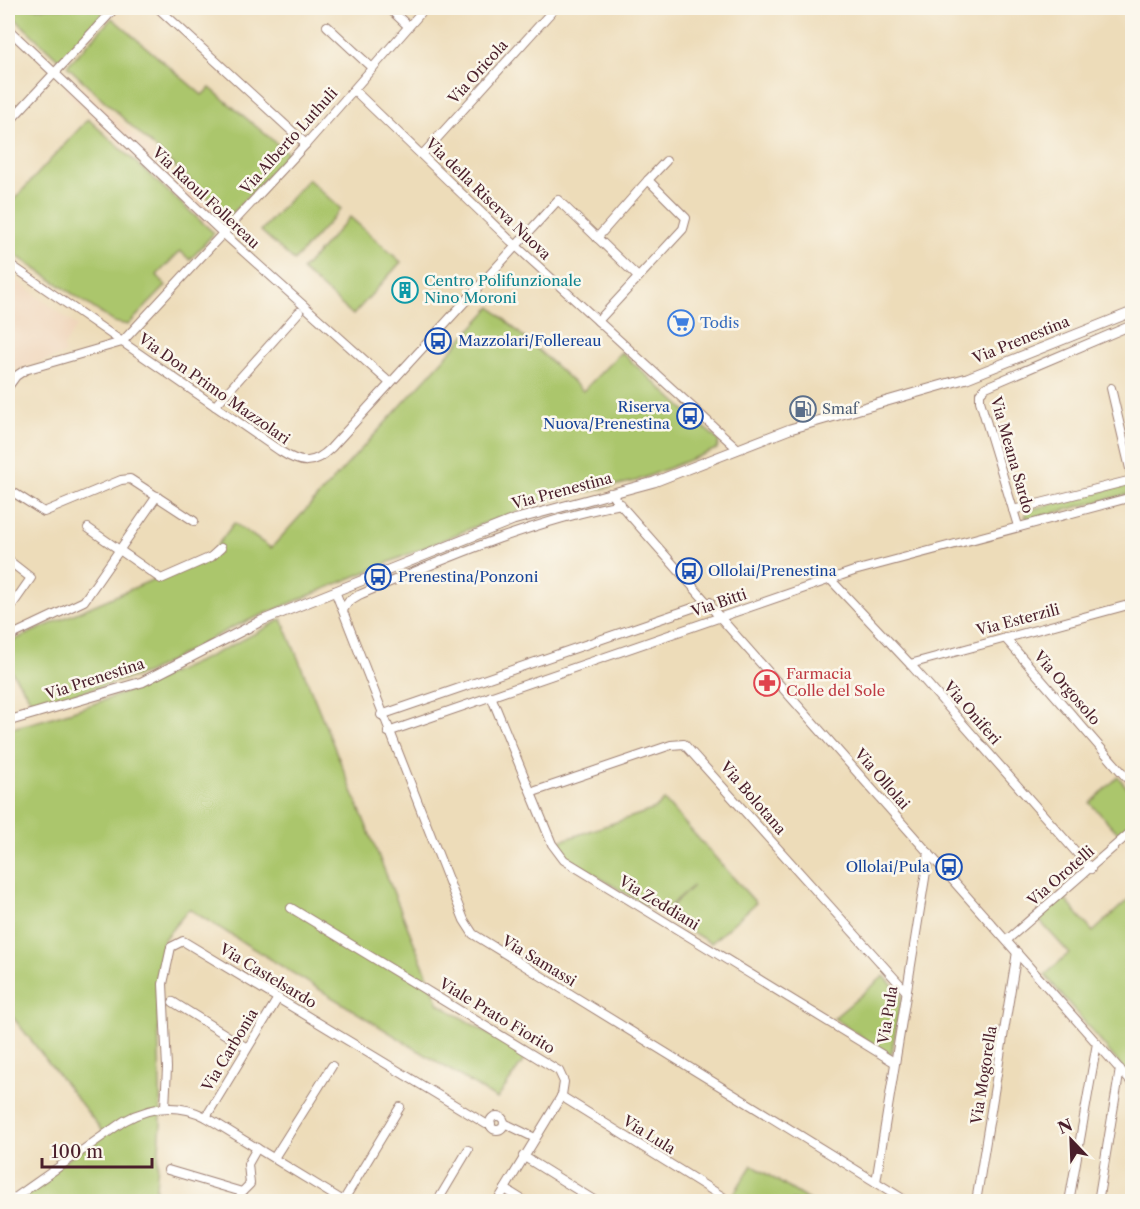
<svg xmlns="http://www.w3.org/2000/svg" width="1140" height="1209" viewBox="0 0 1140 1209" font-family="'Libre Caslon Text',serif">
<style>
.built{fill:#f0d6bc}
.green{fill:#abc66c;stroke:#7a724c;stroke-width:1.5}
.lines{fill:none;stroke-linecap:round;stroke-linejoin:round}
.minor-casing{stroke:#9c7e72;stroke-width:10}
.major-casing{stroke:#9c7e72;stroke-width:11}
.minor{stroke:#fff;stroke-width:8}
.major{stroke:#fff;stroke-width:9}
.labels{text-anchor:middle;stroke-width:5;stroke-linejoin:round;paint-order:stroke}
.street-label{font-size:15px;fill:#4a1f2b;stroke:#fbf7ec}
.culture-label{font-size:15px;fill:#0d838f;stroke:#fbf7ec;text-anchor:start}
.shop-label{font-size:15px;fill:#366cbe;stroke:#fbf7ec;text-anchor:start}
.transit-label{font-size:15px;fill:#164399;stroke:#fbf7ec;text-anchor:start}
.service-label{font-size:15px;fill:#4e5e75;stroke:#fbf7ec;text-anchor:start}
.health-label{font-size:15px;fill:#be3a42;stroke:#fbf7ec;text-anchor:start}
</style>
<rect width="100%" height="100%" fill="#fbf7ec"/>
<filter id="ink" filterUnits="userSpaceOnUse"><feTurbulence type="fractalNoise" baseFrequency=".0167" numOctaves="2"/><feDisplacementMap in="SourceGraphic" scale="12" xChannelSelector="R" yChannelSelector="G"/><feConvolveMatrix kernelMatrix="1 2 1 2 8 2 1 2 1" color-interpolation-filters="sRGB"/></filter>
<filter id="wash" filterUnits="userSpaceOnUse"><feTurbulence type="fractalNoise" baseFrequency=".008" numOctaves="4" result="noise"/><feDisplacementMap in="SourceGraphic" scale="24" xChannelSelector="R" yChannelSelector="G"/><feGaussianBlur stdDeviation="1.35" result="paint"/><feColorMatrix in="noise" values="0 0 0 0 0 0 0 0 0 0 0 0 0 0 0 0 0 1.4 0 .05"/><feComposite in="paint" operator="in"/></filter>
<g filter="url(#wash)">
<rect width="100%" height="100%" fill="#eddcb9"/>
<g class="built">
<path d="M75,81L221,215L209,229L65,91Z"/>
<path d="M8,274L77,326L64,346L65,354L11,372L8,369Z"/>
</g>
<g class="green">
<path d="M8,8H97L104,13L60,61L8,12Z"/>
<path d="M112,18L202,95L210,88L288,153L229,217L67,66Z"/>
<path d="M88,119L214,233L190,260L180,251L157,275L166,286L128,325L114,322L8,250V206Z"/>
<path d="M308,179L341,209L294,261L261,231Z"/>
<path d="M350,217L401,262L353,315L302,270Z"/>
<path d="M491,307L583,391L621,352L719,441L717,449L636,481L547,501L474,527L233,627L147,673L35,706L8,666L9,642L210,555L234,523L271,548Z"/>
<path d="M1132,483V493L1030,519L1024,516L1029,510Z"/>
<path d="M282,619L439,1004L526,1057L497,1099L189,909L164,939L157,979L161,1123L155,1201H9L104,1133L8,1011V729C105,706 195,667 282,619Z"/>
<path d="M1118,777L1132,793L1128,827L1120,835L1090,803Z"/>
<path d="M664,800L756,903L711,943L686,929L688,924L684,921L678,923L662,915L693,886L660,914L562,855L557,842L655,809Z"/>
<path d="M1132,896V1079L1045,975L1069,953L1038,919L1064,898L1093,932Z"/>
<path d="M884,976L902,995L891,1056L834,1018Z"/>
<path d="M752,1165L810,1201H729Z"/>
</g>
</g>
<g filter="url(#ink)">
<g class="lines">
<g class="minor-casing">
<g id="minor">
<path d="M158,8L306,144"/>
<path d="M389,8L408,26"/>
<path d="M327,26L371,67"/>
<path d="M8,29L224,234L390,383"/>
<path d="M354,90L516,246L738,449"/>
<path d="M8,123L115,8"/>
<path d="M422,155L555,8"/>
<path d="M648,180L666,161"/>
<path d="M597,238L648,180L686,218L683,229L598,321"/>
<path d="M8,263L280,451C300,464 313,466 331,448L558,200L638,277"/>
<path d="M8,387L16,376L25,370L122,342L306,144L425,8"/>
<path d="M1111,388L1132,477"/>
<path d="M215,406L299,312"/>
<path d="M8,489L44,512L121,480L130,479L194,521"/>
<path d="M610,493L1132,1083"/>
<path d="M1013,510L1132,480"/>
<path d="M1018,526L980,401V393L986,387L1132,325"/>
<path d="M88,528L161,579L211,557L221,548"/>
<path d="M8,560L31,578L8,611"/>
<path d="M830,579L910,664L1091,869"/>
<path d="M335,591L464,920L473,934L908,1202"/>
<path d="M343,610L349,601L359,595C445,559 528,522 621,504"/>
<path d="M8,637L84,601L157,496"/>
<path d="M1005,638L1132,784"/>
<path d="M910,664L1132,604"/>
<path d="M491,696L552,844L564,860L894,1062"/>
<path d="M381,715L710,602"/>
<path d="M388,732L854,571L1132,497"/>
<path d="M533,792L671,745L684,744L906,991"/>
<path d="M291,908L559,1071L564,1082L562,1095L497,1202"/>
<path d="M1007,940L1132,831"/>
<path d="M173,1002L247,1048"/>
<path d="M561,1096L723,1197"/>
<path d="M165,1107L167,1068L163,984L171,947L183,941L486,1124H491"/>
<circle cx="497" cy="1123" r="7"/>
<path d="M206,1117L278,998"/>
<path d="M504,1123L535,1138"/>
<path d="M523,1156L597,1202"/>
<path d="M274,1158L332,1066"/>
<path d="M168,1170L242,1192L250,1184L248,1164L257,1148"/>
<path d="M876,1182L929,853"/>
<path d="M505,1189L526,1202"/>
<path d="M343,1201L400,1107"/>
<path d="M9,1202L124,1121C151,1106 178,1103 206,1117L345,1202"/>
<path d="M437,1202L468,1150"/>
<path d="M976,1202L1017,952"/>
<path d="M1069,1202L1097,1043"/>
<path d="M1098,1202L1120,1069"/>
</g>
</g>
<g class="major-casing">
<path id="major" d="M8,721L142,682L261,621L513,520L654,482L790,429L967,378L1132,312"/>
</g>
<use href="#minor" class="minor"/>
<use href="#major" class="major"/>
</g>
</g>
<defs>
<g id="building-ring" transform="scale(1.35)"><circle r="9.5" fill="#fbf7ec" stroke="#0f9aa8" stroke-width="1.5"/><path d="M-4-6H4V6H1V3H-1V6H-4ZM-2.5-4.3h1.7v1.8h-1.7ZM.8-4.3h1.7v1.8H.8ZM-2.5-1h1.7V.8h-1.7ZM.8-1h1.7V.8H.8Z" fill="#0f9aa8"/></g>
<g id="supermarket-ring" transform="scale(1.35)"><circle r="9.5" fill="#fbf7ec" stroke="#3f7fe0" stroke-width="1.5"/><path d="M-6-5.5h2.5l.6 2H6L4.5 2H-2.5L-4.4-4H-6ZM-1.5 3.2a1.3 1.3 0 1 0 .1 0ZM3 3.2a1.3 1.3 0 1 0 .1 0Z" fill="#3f7fe0"/></g>
<g id="bus-ring" transform="scale(1.35)"><circle r="9.5" fill="#fbf7ec" stroke="#1a4fb4" stroke-width="1.5"/><path d="M-5-6H5V4H4V6H2V4H-2V6H-4V4H-5ZM-3.5-4V0h7V-4ZM-3.5 1.2v1.5H-2V1.2ZM2 1.2v1.5H3.5V1.2Z" fill="#1a4fb4"/></g>
<g id="fuel-ring" transform="scale(1.35)"><circle r="9.5" fill="#fbf7ec" stroke="#5c6f8a" stroke-width="1.5"/><path d="M-5.5-6h7V0h2V4h1.3V-2.5L3-4.5l.8-.8L6-3V5H2.5V1h-1V6h-7ZM-4.2-4.7v3.2H.2V-4.7Z" fill="#5c6f8a"/></g>
<g id="pharmacy-ring" transform="scale(1.35)"><circle r="9.5" fill="#fbf7ec" stroke="#e0444e" stroke-width="1.5"/><path d="M-2-6h4v4h4v4h-4v4h-4v-4h-4v-4h4Z" fill="#e0444e"/></g>
</defs>
<g fill-rule="evenodd">
<use href="#building-ring" x="405" y="290"/>
<use href="#supermarket-ring" x="681" y="323"/>
<use href="#bus-ring" x="438" y="341"/>
<use href="#fuel-ring" x="803" y="409"/>
<use href="#bus-ring" x="690" y="416"/>
<use href="#bus-ring" x="689" y="571"/>
<use href="#bus-ring" x="378" y="577"/>
<use href="#pharmacy-ring" x="767" y="683"/>
<use href="#bus-ring" x="949" y="867"/>
</g>
<g class="labels">
<g class="street-label">
<text transform="translate(478 72) rotate(-48)" y="5">Via Oricola</text>
<text transform="translate(289 141) rotate(-48)" y="5">Via Alberto Luthuli</text>
<text transform="translate(206 198) rotate(43)" y="5">Via Raoul Follereau</text>
<text transform="translate(488 199) rotate(44)" y="5">Via della Riserva Nuova</text>
<text transform="translate(1021 340) rotate(-22)" y="5">Via Prenestina</text>
<text transform="translate(214 389) rotate(35)" y="5">Via Don Primo Mazzolari</text>
<text transform="translate(1012 455) rotate(74)" y="5">Via Meana Sardo</text>
<text transform="translate(562 491) rotate(-15)" y="5">Via Prenestina</text>
<text transform="translate(719 603) rotate(-19)" y="5">Via Bitti</text>
<text transform="translate(1018 620) rotate(-15)" y="5">Via Esterzili</text>
<text transform="translate(95 679) rotate(-18)" y="5">Via Prenestina</text>
<text transform="translate(1067 688) rotate(49)" y="5">Via Orgosolo</text>
<text transform="translate(972 713) rotate(49)" y="5">Via Oniferi</text>
<text transform="translate(882 779) rotate(49)" y="5">Via Ollolai</text>
<text transform="translate(753 798) rotate(49)" y="5">Via Bolotana</text>
<text transform="translate(1061 876) rotate(-41)" y="5">Via Orotelli</text>
<text transform="translate(659 903) rotate(31)" y="5">Via Zeddiani</text>
<text transform="translate(539 961) rotate(31)" y="5">Via Samassi</text>
<text transform="translate(268 976) rotate(31)" y="5">Via Castelsardo</text>
<text transform="translate(888 1015) rotate(-81)" y="5">Via Pula</text>
<text transform="translate(497 1016) rotate(31)" y="5">Viale Prato Fiorito</text>
<text transform="translate(230 1050) rotate(-59)" y="5">Via Carbonia</text>
<text transform="translate(984 1075) rotate(-81)" y="5">Via Mogorella</text>
<text transform="translate(649 1135) rotate(32)" y="5">Via Lula</text>
</g>
<g class="culture-label">
<text x="424" y="286">Centro Polifunzionale<tspan x="424" dy="17">Nino Moroni</tspan></text>
</g>
<g class="shop-label">
<text x="700" y="328">Todis</text>
</g>
<g class="transit-label">
<text x="458" y="346">Mazzolari/Follereau</text>
<text x="670" y="412" text-anchor="end">Riserva<tspan x="670" dy="17">Nuova/Prenestina</tspan></text>
<text x="708" y="576">Ollolai/Prenestina</text>
<text x="398" y="582">Prenestina/Ponzoni</text>
<text x="930" y="872" text-anchor="end">Ollolai/Pula</text>
</g>
<g class="service-label">
<text x="822" y="414">Smaf</text>
</g>
<g class="health-label">
<text x="786" y="679">Farmacia<tspan x="786" dy="17">Colle del Sole</tspan></text>
</g>
</g>
<rect width="1140" height="1209" fill="none" stroke="#fbf7ec" stroke-width="30"/>
<g transform="translate(1071 1140) rotate(337)" stroke="#fbf7ec" stroke-width="4.5" paint-order="stroke">
<path d="M0-4.5L10 22L0 15L-10 22Z" fill="#4a1f2b"/>
<text y="-9" font-size="16" font-weight="bold" text-anchor="middle" fill="#4a1f2b">N</text>
</g>
<path d="M42 1158v9h110v-9" fill="none" stroke="#4a1f2b" stroke-width="3"/>
<text x="51" y="1158" font-size="18" fill="#4a1f2b" stroke="#fbf7ec" stroke-width="4.5" paint-order="stroke">100 m</text>
</svg>
